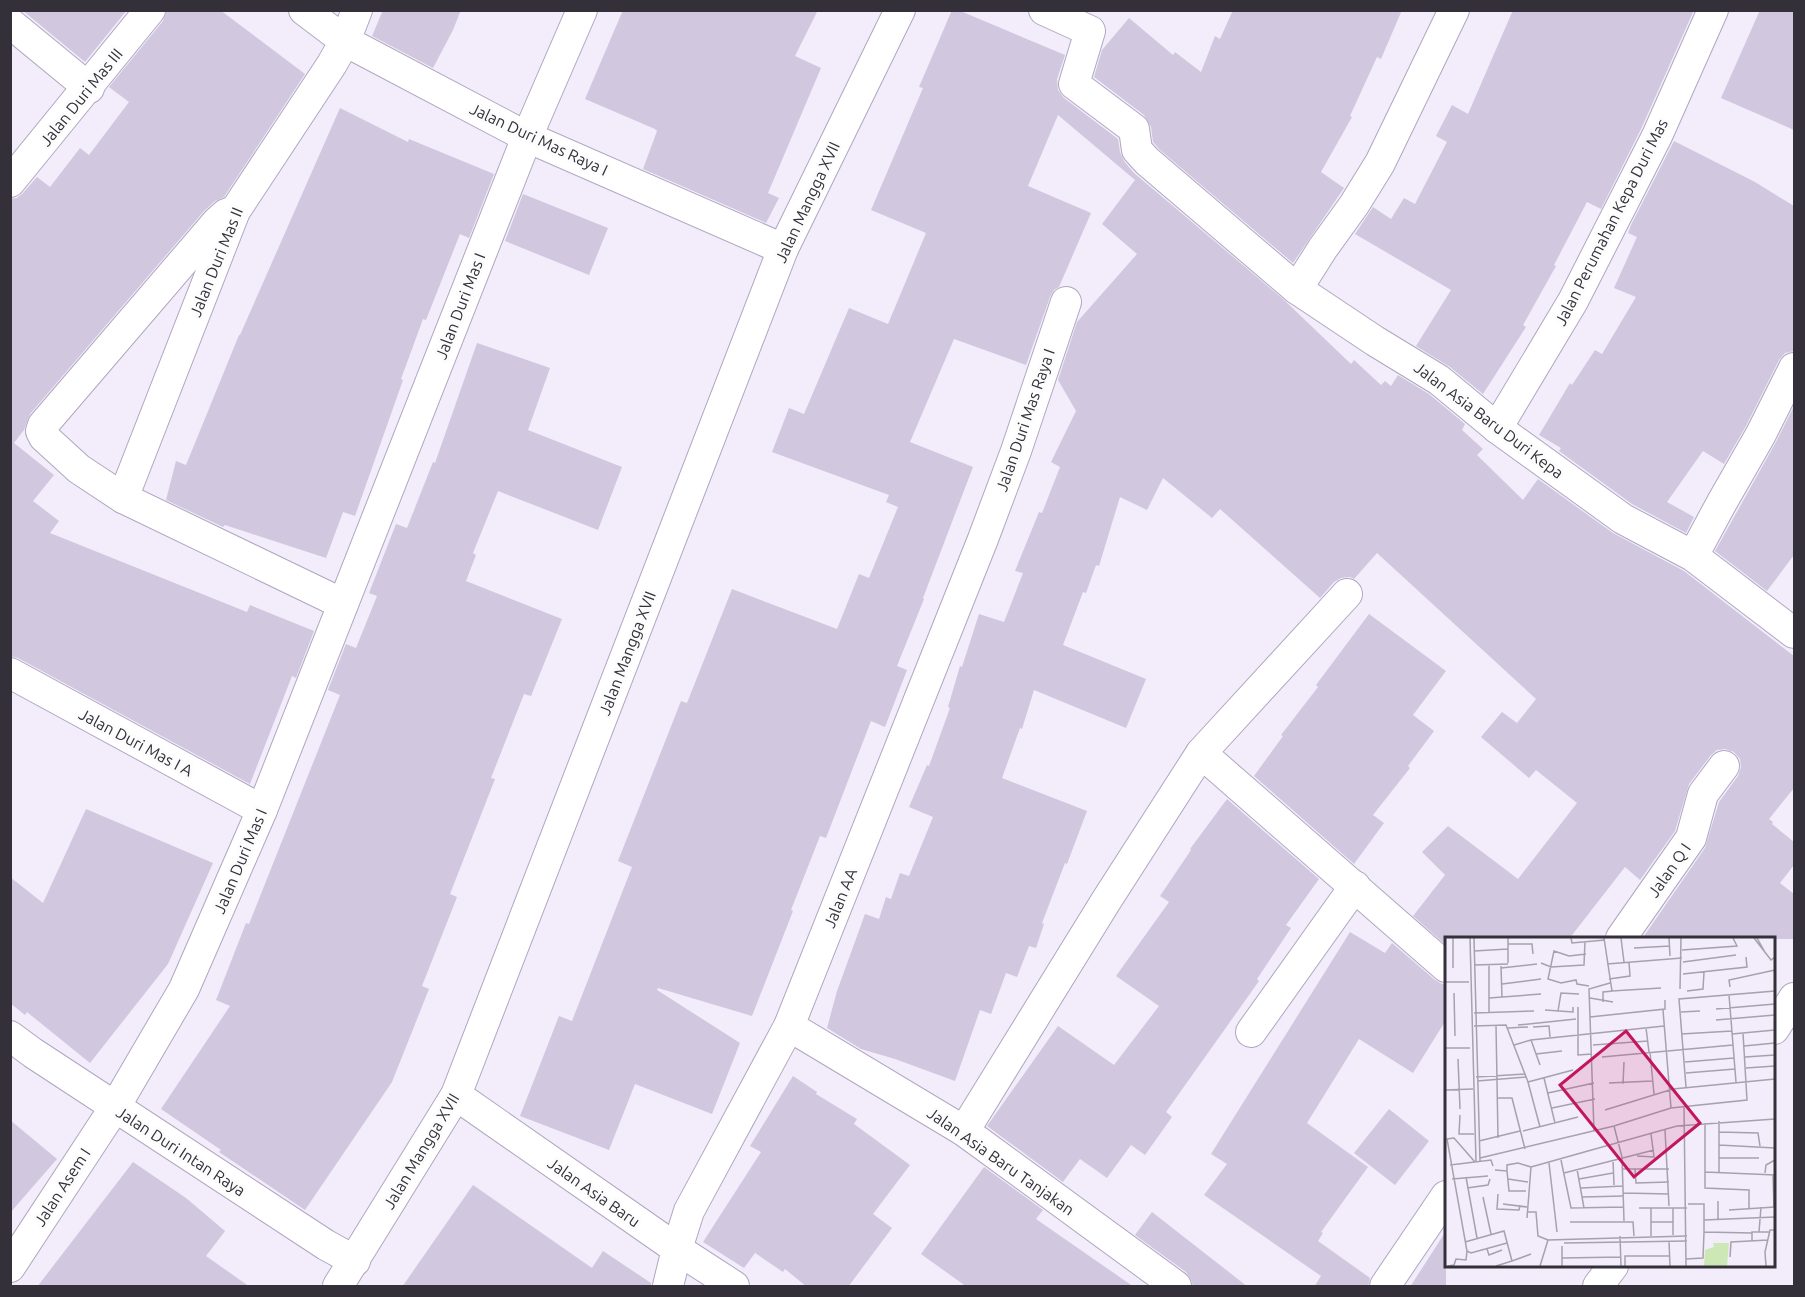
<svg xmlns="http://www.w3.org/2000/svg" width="1805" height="1297" viewBox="0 0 1805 1297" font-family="Ubuntu,sans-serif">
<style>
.building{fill:#d1c8e0}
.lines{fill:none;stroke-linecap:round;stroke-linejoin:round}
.minor-casing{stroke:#b0a7bf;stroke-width:32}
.minor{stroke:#fff;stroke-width:30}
.labels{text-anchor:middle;stroke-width:6;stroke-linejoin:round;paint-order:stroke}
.street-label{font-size:16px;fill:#333039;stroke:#fcfcfc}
.inset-road{fill:none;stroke:#a6a1ad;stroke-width:1.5}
.view{fill:#c2185b;fill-opacity:0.15;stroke:#c2185b;stroke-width:3}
.inset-edge{fill:none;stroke:#333039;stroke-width:3}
</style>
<rect width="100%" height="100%" fill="#f2ecfb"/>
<g class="building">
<path d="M22,10H127L85,62Z"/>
<path d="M167,10H220L305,74L224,197L215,201L204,211L30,414L24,430L14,443L54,475L33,501L59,521L50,533L247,612L250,605L314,631L296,678L292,676L250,784L18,658L10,656V199L17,198L23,193L37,177L50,187L80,148L89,155L129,102L109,87L163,21Z"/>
<path d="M383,10H461L453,30L433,68L372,36Z"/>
<path d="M623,10H818L795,56L821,68L768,193L779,198L766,223L643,169L657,131L655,129L585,99Z"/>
<path d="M952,10H958L1065,55L1057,79L1058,90L1064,98L1118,139L1120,152L1124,161L1134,173L1283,299L1351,364L1354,360L1381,385L1385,381L1391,386L1398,375L1429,394L1465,424L1462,430L1483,449L1477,455L1523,500L1538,479L1613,533L1684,571L1794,656V788L1769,819L1773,822L1772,824L1794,842V865L1780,883L1794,894V939H1642L1705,848L1719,802L1738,776L1741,767L1740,759L1734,752L1725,749L1717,750L1711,755L1689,784L1675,831L1640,880L1625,867L1569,939H1446V945L1413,916L1445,875L1422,852L1448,826L1518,879L1577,803L1536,770L1529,778L1481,737L1502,712L1517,723L1536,699L1377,553L1354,579L1350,577L1341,578L1334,582L1320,598L1220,509L1212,518L1163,478L1147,510L1120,497L1099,566L1096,565L1086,593L1083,592L1063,645L1146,679L1126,728L1034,690L1022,729L1020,728L1002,778L1087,811L1067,864L1065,863L1042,923L1044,924L1036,948L1029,946L1017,977L1006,973L991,1014L980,1010L955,1081L895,1059L861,1049L827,1028L837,991L865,914L879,919L886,897L891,899L900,873L909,876L933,817L909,807L927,765L929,766L950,708L948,707L960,666L962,667L979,614L1004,622L1023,573L1015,571L1039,512L1042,513L1060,467L1051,462L1076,411L1058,380L1077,322L1137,254L1102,224L1135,180L1058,115L1028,186L1091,213L1059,287L1054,290L1050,297L1026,365L954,339L910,442L973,467L923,598L924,599L897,666L907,670L885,727L871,721L826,838L820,836L791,910L793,911L752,1016L658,988L657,990L740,1043L712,1114L635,1084L609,1150L520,1116L559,1016L572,1021L632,867L618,861L681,701L687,703L732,589L837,629L859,574L869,578L898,507L886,502L889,495L772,452L789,408L804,414L849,308L888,324L926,233L871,210L923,88L919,87Z"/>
<path d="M1233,10H1402L1381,59L1377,57L1350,116L1352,117L1321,172L1344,188L1293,263L1159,149L1153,142L1151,127L1144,115L1094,77L1102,50L1129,18L1173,55L1175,52L1201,72L1215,36L1220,39Z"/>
<path d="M1513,10H1694L1641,129L1601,209L1587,202L1554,265L1556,266L1523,325L1526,327L1483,394L1450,367L1416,346L1451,290L1355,234L1373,207L1391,219L1404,198L1415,204L1447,142L1436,136L1452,105L1468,114Z"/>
<path d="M1760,10H1794V130L1721,98Z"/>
<path d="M340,108L408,142L409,139L494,174L469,238L460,234L426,320L423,319L401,379L403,380L355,516L343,512L326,558L225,525L223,527L166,500L176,461L186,465L239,335H240Z"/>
<path d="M1674,141L1755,182L1794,206V351L1785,353L1779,360L1746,426L1724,464L1703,451L1667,502L1694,517L1686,533L1632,504L1559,451L1561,448L1539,435L1570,383L1572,385L1595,350L1602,354L1636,297L1614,288L1637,237L1628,233L1631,225Z"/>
<path d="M523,194L608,228L589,275L505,241Z"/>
<path d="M477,343L550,368L528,430L622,467L598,530L498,491L473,553L476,555L466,581L562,619L531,696L524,694L491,778L495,779L450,894L457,897L422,986L429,989L392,1082L305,1210L219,1152L221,1150L161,1109L230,1006L216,1000L246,923L249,924L340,695L328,690L346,644L356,648L377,596L369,593L396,524L407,528L433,462L435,463Z"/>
<path d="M1794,406V555L1767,591L1715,551L1776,442Z"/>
<path d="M1369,614L1446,671L1413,715L1434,731L1408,766L1410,768L1373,815L1384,823L1354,864L1254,776L1283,736L1281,735L1318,687L1316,685Z"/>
<path d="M1227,799L1319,879L1286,925L1291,928L1257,979L1259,981L1166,1112L1172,1117L1145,1155L1131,1145L1107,1178L1080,1159L1063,1182L987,1126L1058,1026L1114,1065L1159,1006L1116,976L1169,902L1160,896L1191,850L1190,849Z"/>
<path d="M86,809L213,863L168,964L90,1063L27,1012L25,1015L10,1003V877L43,903Z"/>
<path d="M1350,932L1385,953L1392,943L1435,980L1442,984H1446V1020L1413,1073L1359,1039L1307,1123L1368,1167L1321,1232L1323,1233L1318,1241L1370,1278L1368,1287H1314L1321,1276L1204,1195L1227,1164L1211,1154Z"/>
<path d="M793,1076L817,1092L816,1094L857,1119L854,1124L910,1165L873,1214L892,1228L848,1287H807L785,1269L783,1272L755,1253L744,1268L703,1242L761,1152L750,1146Z"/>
<path d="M1389,1109L1429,1141L1395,1185L1354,1153Z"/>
<path d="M10,1120L57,1159L10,1213Z"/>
<path d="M133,1162L186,1198L225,1231L206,1256L250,1287H37Z"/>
<path d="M984,1167L1043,1210L1036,1219L1134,1287H967L921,1254Z"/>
<path d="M473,1185L592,1268L603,1251L651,1283V1287H402Z"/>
<path d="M1152,1212L1248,1287H1193L1191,1279L1186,1272L1135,1235Z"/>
<path d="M1446,1231V1287H1410Z"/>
</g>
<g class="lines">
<g class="minor-casing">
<g id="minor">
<path d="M304,10L345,41L527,137L783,249"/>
<path d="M1044,10L1090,31L1074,84L1134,129L1137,150L1147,161L1297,289L1375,341L1439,380L1497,428L1623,519L1693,556L1794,633"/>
<path d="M10,23L89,88"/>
<path d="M10,182L150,10"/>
<path d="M235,211L226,214L217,222L43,425L41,431L44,437L79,469L123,498L343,604"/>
<path d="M1297,289L1323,248L1354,205L1380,163L1454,10"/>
<path d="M1497,428L1573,301L1657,136L1713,10"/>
<path d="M123,498L235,211L332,64L345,41L357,10"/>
<path d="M1693,556L1721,504L1761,434L1794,368"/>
<path d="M10,673L262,810"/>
<path d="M1201,753L1446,967"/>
<path d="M1621,938L1691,838L1703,794L1724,766"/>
<path d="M789,1026L964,1131L1176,1286"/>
<path d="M1774,1029L1794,998"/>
<path d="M1251,1032L1355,886"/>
<path d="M10,1036L33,1053L326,1245L355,1261"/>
<path d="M456,1095L677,1249L734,1286"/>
<path d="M964,1131L1106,901L1201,753L1347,594"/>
<path d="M10,1267L115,1107L184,989L262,810L527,137L582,10"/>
<path d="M338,1286L456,1095L783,249L900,10"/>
<path d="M668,1286L677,1249L689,1211L789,1026L983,539L1016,451L1066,302"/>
<path d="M1385,1286L1446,1196"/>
<path d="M1598,1286L1613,1266"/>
</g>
</g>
<use href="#minor" class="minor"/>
</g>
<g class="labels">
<g class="street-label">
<text transform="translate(81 97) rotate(-51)" y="6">Jalan Duri Mas III</text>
<text transform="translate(539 139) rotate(25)" y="6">Jalan Duri Mas Raya I</text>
<text transform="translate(807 202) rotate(-65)" y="6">Jalan Mangga XVII</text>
<text transform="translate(1611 222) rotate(-63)" y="6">Jalan Perumahan Kepa Duri Mas</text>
<text transform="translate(216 262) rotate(-68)" y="6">Jalan Duri Mas II</text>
<text transform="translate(460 306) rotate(-69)" y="6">Jalan Duri Mas I</text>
<text transform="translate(1025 420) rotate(-71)" y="6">Jalan Duri Mas Raya I</text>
<text transform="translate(1489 420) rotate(37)" y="6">Jalan Asia Baru Duri Kepa</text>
<text transform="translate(627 653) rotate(-69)" y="6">Jalan Mangga XVII</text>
<text transform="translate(136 742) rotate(28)" y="6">Jalan Duri Mas I A</text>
<text transform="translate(240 861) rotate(-67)" y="6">Jalan Duri Mas I</text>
<text transform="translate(1669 870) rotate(-55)" y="6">Jalan Q I</text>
<text transform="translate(840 898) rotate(-68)" y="6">Jalan AA</text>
<text transform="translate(181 1151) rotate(33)" y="6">Jalan Duri Intan Raya</text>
<text transform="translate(421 1151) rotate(-59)" y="6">Jalan Mangga XVII</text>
<text transform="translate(1001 1161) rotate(35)" y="6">Jalan Asia Baru Tanjakan</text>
<text transform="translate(62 1187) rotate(-57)" y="6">Jalan Asem I</text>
<text transform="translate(594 1192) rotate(35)" y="6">Jalan Asia Baru</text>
</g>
</g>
<g transform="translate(1445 937)">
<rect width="330" height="330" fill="#f2ecfb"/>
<path d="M268,306H284L282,329H259L260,313L269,310Z" fill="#cde8b4"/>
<path class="inset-road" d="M8,1V31M25,1L31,225M29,1L35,224M63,1V26M126,1L127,6L160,3M159,1L167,54L216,51M176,1L179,25M224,1L225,19M309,1L326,23L330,20M312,1L321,17M63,7H87L88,17M189,11L225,9M237,13L292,9L288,1M29,14L63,12M141,17L124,19L109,14L103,42L116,46L131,43L132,47L144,49M238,25L291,18M96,26L106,30L139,28L140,4M44,27V76M162,27L237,21M29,28L63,27M56,29L57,61M56,31L92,27M238,37L302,30L301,20M164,42L185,39L184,25M0,45H24M57,47L96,42M285,50L284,43L330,33M235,52L236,1M242,54L258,52L259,35M9,56L10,99M284,58L291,145M44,61L96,57M145,61L168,65M158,65V55L168,54M133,70V118L147,117M271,72L330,67M100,73L128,75V70M218,73L226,171M113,74L116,56L134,57M236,75L255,74M29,76L89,74M145,80L220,72V63M271,83L330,78M51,88L53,201M73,88L131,82M29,89L61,88L83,145L95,190M88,90L104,89L105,100M63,91L83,90M201,91L204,115M236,97L287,94M287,97L330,93M86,103L95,128M69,108L86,103L219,89M148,108L203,104M299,109L330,106M0,111H25M205,115L209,157M91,117L117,114M157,120L288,108M300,120L330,118M13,122L15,172M240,125L289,121M301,131L330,129M241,136L290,132M31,140L80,137M99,141L110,186M32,144L81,140M83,145L128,133M164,146L207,144M178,147L179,125M241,150L234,62L330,54M0,153L28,152M103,156L149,146M52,161H67L80,212M239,169L241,329M107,171L150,162M160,173L228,152L330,142M15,178L14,197H29M260,186V251L304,253V271M169,189L177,220L179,284M220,193L224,269M78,194L133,180M149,194L144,52L165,46M274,195L313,196L315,209M34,204L75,194M274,208L330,211M192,219L209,220L206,197M35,221L169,189L226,171L302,163L298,96M274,221H314M116,223L126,271L179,270M168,223L169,248M104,226L112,295M5,228L46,223L48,229M86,230L232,189L330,182M132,232L139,271M178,232H224M190,232L191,246L224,245M50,233L62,234V228L73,226L86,230M62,234L64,254H81M260,235L330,238M274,235V184M119,236L209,213M320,236L321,228L330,223M328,238L329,270M21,240L32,301M7,242L43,239M63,242L83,245M134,242L168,236M22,251L43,248L45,242M136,251L178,249M178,256L224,257M53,257L52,272L74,273L75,268M38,260L46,297M137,260L179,259M58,267L82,270M194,271H242M206,271V299M284,273L330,270M83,275H91L93,299L103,303M82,281L86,230M259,283L330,280M273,283V264M125,285H188L189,299M206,285H228M259,295L307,296M314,295L316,270M228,298V271M175,299L176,329M224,304L225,329M307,304V295H325M20,305L59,294L67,324L51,329M119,306L242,304M117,309V329M42,312L44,318L57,313M22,314L26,316L62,306M285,320L286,305L323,303M117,321L176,320M241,322L258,321L259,295V267H243M67,324L86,317M3,329L9,328L11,322L21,323L22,314L2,202L9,201L30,225M95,329L103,303L242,299M180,329V319H225M321,329L320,315L325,293H330"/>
<path class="view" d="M181,94L255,186L189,240L115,148Z"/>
<rect width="330" height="330" class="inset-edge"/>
</g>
<rect width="1805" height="1297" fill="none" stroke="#333039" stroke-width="24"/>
</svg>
